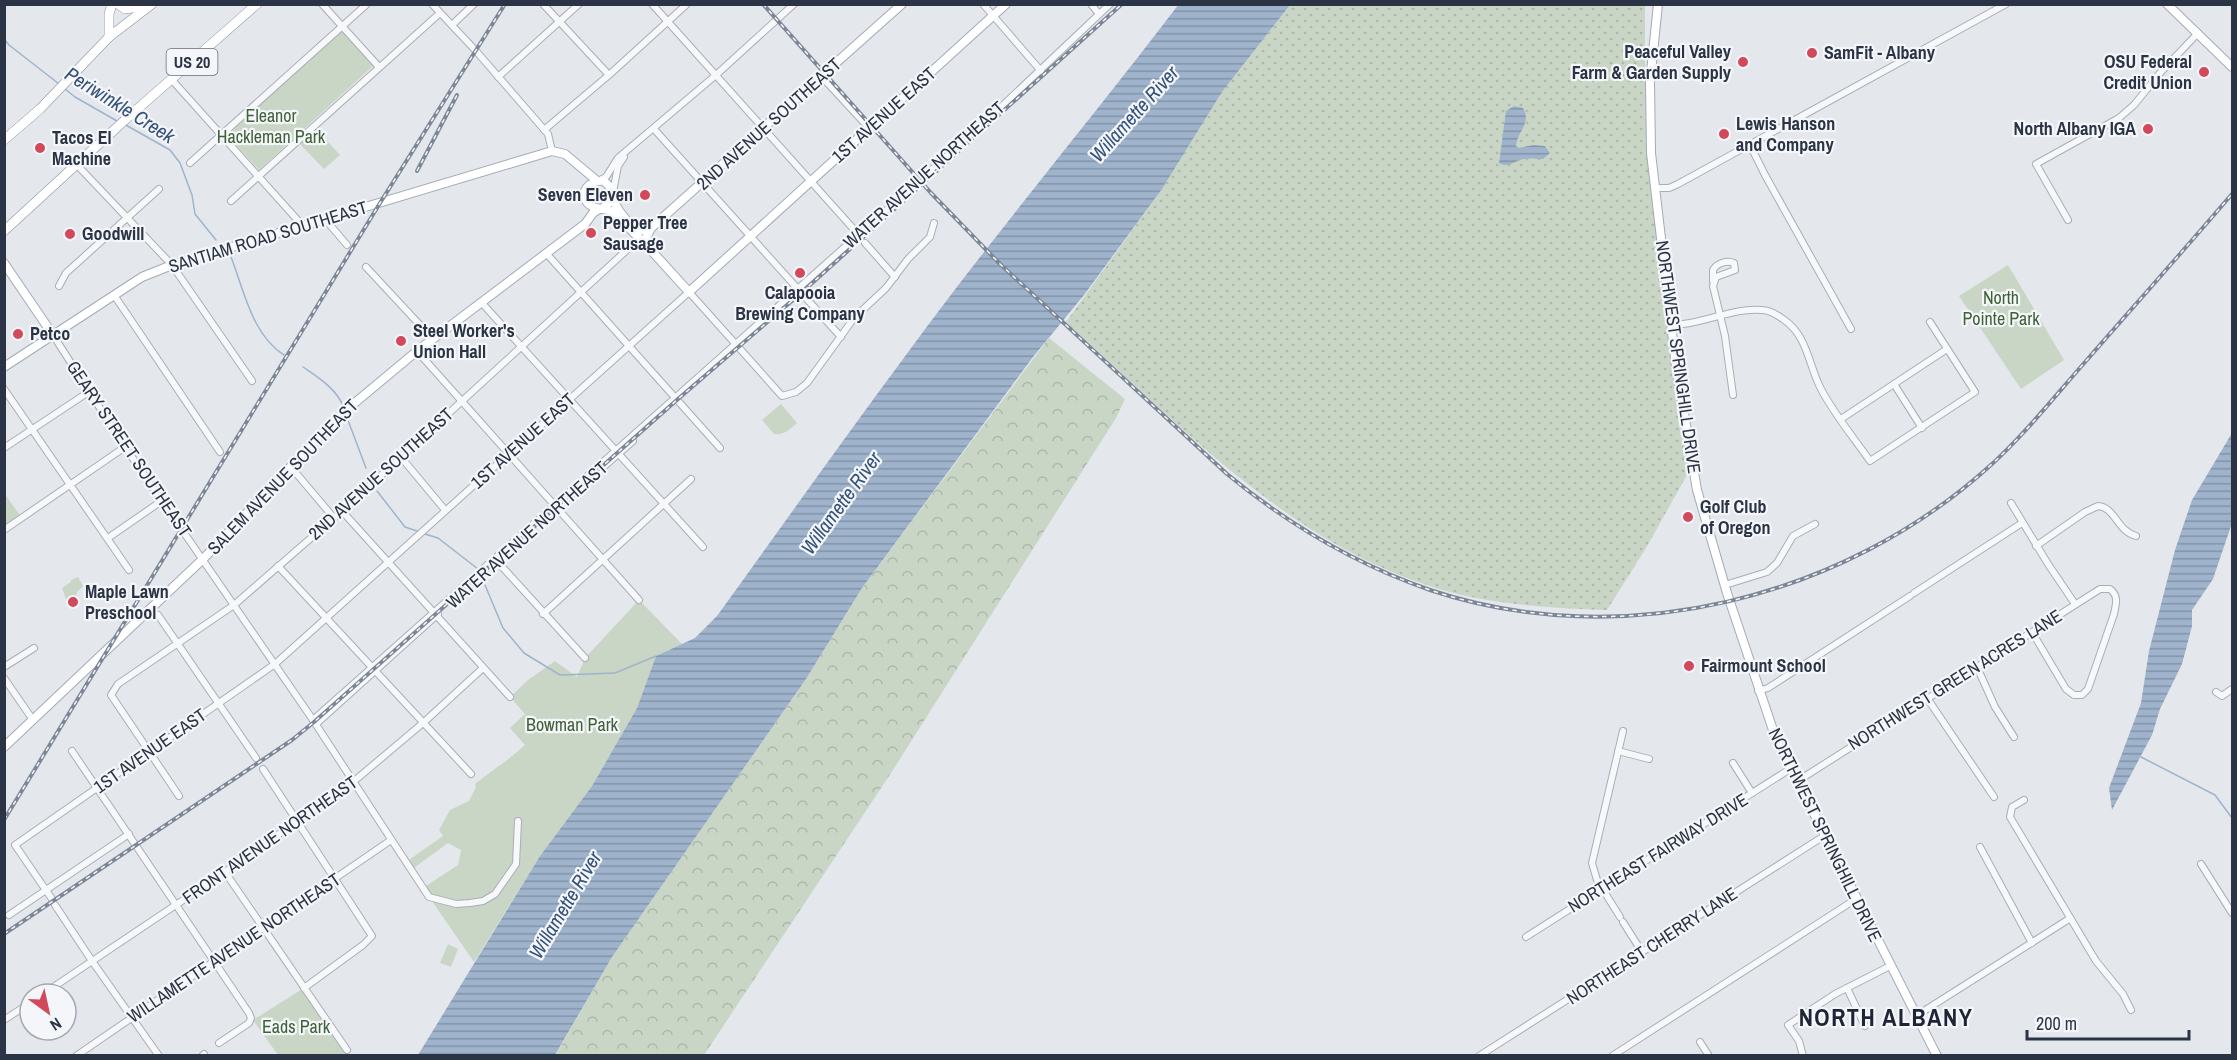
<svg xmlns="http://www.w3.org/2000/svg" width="2237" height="1060" viewBox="0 0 2237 1060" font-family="'Archivo Narrow',sans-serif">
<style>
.grass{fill:url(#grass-dots)}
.forest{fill:url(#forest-crowns)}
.green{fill:#c9d6c5}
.water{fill:url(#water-rules)}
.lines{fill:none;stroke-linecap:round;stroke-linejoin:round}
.stream{stroke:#9fb4cc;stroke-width:1.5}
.minor-casing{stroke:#a9aeb7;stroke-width:8}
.major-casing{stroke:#a3abb8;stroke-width:10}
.highway-casing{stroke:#8b94a3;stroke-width:10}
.minor{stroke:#f7f8fa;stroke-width:6}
.major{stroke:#fff;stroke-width:8}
.highway{stroke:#fff;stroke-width:9}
.rail-casing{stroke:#7d8696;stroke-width:4}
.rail{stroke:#f4f6f9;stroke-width:1.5;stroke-dasharray:4.5;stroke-linecap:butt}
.poi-dot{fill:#d1495b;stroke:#f4f6f9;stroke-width:2}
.labels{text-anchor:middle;stroke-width:4.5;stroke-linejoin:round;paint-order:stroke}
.shield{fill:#f4f6f9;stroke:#676e7b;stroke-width:1.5}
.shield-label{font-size:16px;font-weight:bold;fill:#2b3445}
.poi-label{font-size:18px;font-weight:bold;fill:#2b3445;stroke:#f4f6f9;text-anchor:start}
.street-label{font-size:18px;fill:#2b3445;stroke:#f4f6f9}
.park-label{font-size:18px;fill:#3f6138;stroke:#f4f6f9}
.water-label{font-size:20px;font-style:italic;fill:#34527a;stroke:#f4f6f9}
.district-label{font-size:24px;font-weight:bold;letter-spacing:1.5px;fill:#1d2536;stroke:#f4f6f9}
</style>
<defs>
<pattern id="grass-dots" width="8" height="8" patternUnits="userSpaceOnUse" patternTransform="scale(1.5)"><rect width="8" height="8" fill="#c9d6c5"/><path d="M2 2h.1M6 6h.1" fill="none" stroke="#adb8ab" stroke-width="1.8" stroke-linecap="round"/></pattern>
<pattern id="forest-crowns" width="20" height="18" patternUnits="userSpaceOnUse" patternTransform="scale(1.5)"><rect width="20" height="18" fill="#c9d6c5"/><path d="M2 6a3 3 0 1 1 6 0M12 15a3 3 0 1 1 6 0" fill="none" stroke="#adb8ab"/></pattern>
<pattern id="water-rules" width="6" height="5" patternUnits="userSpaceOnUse" patternTransform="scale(1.5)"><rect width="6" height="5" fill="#9fb4cc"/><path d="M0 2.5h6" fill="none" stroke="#8293a7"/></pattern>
</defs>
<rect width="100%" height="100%" fill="#e4e7ec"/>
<path class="grass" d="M1290,5H1645V78L1653,161L1692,466L1646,548L1607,610C1559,608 1509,606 1462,595C1299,556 1185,429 1066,322L1162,189L1222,92Z"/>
<path class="forest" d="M1049,338L1125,399L1116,418L891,773L704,1055L555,1056L612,957L806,679L862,588Z"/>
<g class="green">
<path d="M341,30L373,66L259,170L227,135Z"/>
<path d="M316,129L340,155L324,169L300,144Z"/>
<path d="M2008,265L2064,360L2021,389L1959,296Z"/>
<path d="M781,404L797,423C789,430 785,435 774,434L762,420Z"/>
<path d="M4,493L22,518L4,530Z"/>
<path d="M78,577L83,586L77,592L75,600L67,602L62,588L71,582V580Z"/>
<path d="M639,600L682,644L656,656L637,708L592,786L540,856L474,962L423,888L458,865L461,850L448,843L411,870L406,862L443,836L439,830L450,810L469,801L476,787L475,784C492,770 509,760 525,745L510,728L525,714L510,697L528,680L555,661L577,677L585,658Z"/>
<path d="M448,944L458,949L451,967L440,963Z"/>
<path d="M304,988L350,1055H278L253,1020Z"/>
</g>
<g class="water">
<path d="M1179,4L1290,5L1222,92L1162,189L1084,295L1033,357L862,588L806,679L612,957L555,1055H418L540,856L592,786L637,708L656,656L695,638L717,616C780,529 842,441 906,355C993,236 1089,122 1179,4Z"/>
<path d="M1514,106L1523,108C1532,123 1517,132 1516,146L1519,148L1533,145L1545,146L1550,153L1543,159C1537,159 1529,158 1523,159C1513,162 1509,168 1499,163L1506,111Z"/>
<path d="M2232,433V523L2213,579L2192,610V626L2182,664L2160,709L2152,735L2112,810L2109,788L2141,703L2149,651L2175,550L2192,500Z"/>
</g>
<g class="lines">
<g class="stream">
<path d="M4,39L9,45L59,84"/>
<path d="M65,89L75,97L117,121"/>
<path d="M124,124L170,150L180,163L192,195L195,214L216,240"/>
<path d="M231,257C244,290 252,335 284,355"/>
<path d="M303,367C319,378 337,389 344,408"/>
<path d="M346,415L366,468"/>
<path d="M377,491L405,527L417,531"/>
<path d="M425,534L438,538L478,569"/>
<path d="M485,585L503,628L524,653L560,675L615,673L656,656"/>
<path d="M2141,757L2215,795L2232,818"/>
</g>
<g class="minor-casing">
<g id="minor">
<path d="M322,4L379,67"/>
<path d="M432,4L476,51L548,134L552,151"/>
<path d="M543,4L609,75"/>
<path d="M652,4L858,234"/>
<path d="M983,4L1041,71"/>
<path d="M1091,4L1099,14"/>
<path d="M452,25L474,4"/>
<path d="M498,77L579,4"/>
<path d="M822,77L869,128"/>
<path d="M172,80L302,225"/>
<path d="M654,129L841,337"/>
<path d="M544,130L609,75L687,4"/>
<path d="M1750,145L1765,175L1851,329"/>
<path d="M190,163L367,4"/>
<path d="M77,165L172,265L252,381"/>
<path d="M600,180L606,177L618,158L716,75L794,4"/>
<path d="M1655,188H1669L1678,184L2006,4"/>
<path d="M613,192L618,166L624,157"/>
<path d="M231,201L440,13"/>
<path d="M325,219L347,245"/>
<path d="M2068,220L2036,164L2119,118L2134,105L2160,73L2198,33"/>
<path d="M865,243L895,277"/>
<path d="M546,253L720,448"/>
<path d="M366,267L433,339"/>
<path d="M1713,281V270C1717,263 1727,260 1734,263L1735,270L1716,277L1713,286L1725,336L1733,395"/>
<path d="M59,286L66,273L159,189"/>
<path d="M114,295L220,452"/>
<path d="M481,302L703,547"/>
<path d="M1672,325C1703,325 1732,307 1762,310C1769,310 1776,314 1783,319C1808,336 1808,364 1821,389C1834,414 1854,438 1870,461L1975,392L1930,322"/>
<path d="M53,335L125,447L313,720L429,897L456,904L470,903L483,901L495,894L516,864L518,821"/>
<path d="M417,351L639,600"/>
<path d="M1894,384L1922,428"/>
<path d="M4,389L129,570"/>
<path d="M1841,419L1947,349"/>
<path d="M4,448L90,391"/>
<path d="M400,456L445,510"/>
<path d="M290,466L334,518"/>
<path d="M2011,503L2048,564L2075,604"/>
<path d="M342,511L510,697"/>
<path d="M544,519L633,441"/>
<path d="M4,530L125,447"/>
<path d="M108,538L163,500"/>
<path d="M2036,546L2085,512L2098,506C2115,507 2117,531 2136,536"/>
<path d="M495,559L585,658"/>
<path d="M278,566L471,774"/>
<path d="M1725,585L1767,572L1777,563L1793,536L1815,524"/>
<path d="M1914,593L2022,523"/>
<path d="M543,614L691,479"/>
<path d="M158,615L256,758"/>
<path d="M4,667L34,648"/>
<path d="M1977,667L1995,707L2014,737"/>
<path d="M4,678L33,720"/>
<path d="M1758,691L1768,688L1910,596"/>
<path d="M2216,692L2222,696L2232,689"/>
<path d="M1927,698L1994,797"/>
<path d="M313,720L982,125L1110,4"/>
<path d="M316,724L438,614"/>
<path d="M72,751L249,1013L251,1018L249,1023L219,1043"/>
<path d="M1618,751L1649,759"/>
<path d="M1733,763L1752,793"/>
<path d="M263,769L372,936L363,945L304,988"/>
<path d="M1796,782L2100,589H2110C2119,596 2116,604 2114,614L2088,689L2082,695H2074L2066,689L2032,632"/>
<path d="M179,796L111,695L118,684L234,605L342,511L640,238"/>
<path d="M2024,800L2012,807L2010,817L2096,961L2123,994L2131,1010"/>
<path d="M1980,847L2032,943"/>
<path d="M2201,864L2232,913"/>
<path d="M225,872L347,1050"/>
<path d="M52,899L15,845L275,664L689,292L782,396L796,392L807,383L854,318L886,288L908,259L930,237L934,223"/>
<path d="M55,905L92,961L159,1056"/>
<path d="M9,915L129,834"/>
<path d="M1620,917L1597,880L1592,863L1623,731"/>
<path d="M1623,922L1642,952"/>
<path d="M1526,937L1790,769"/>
<path d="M1847,988L1865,1026"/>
<path d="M43,994L225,872L353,782L423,723L483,668"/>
<path d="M1916,1016L2069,919"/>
<path d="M4,1020L30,1003"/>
<path d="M1700,1042L1709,1056"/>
<path d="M76,1056L391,840"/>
<path d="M202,1056L204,1054"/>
<path d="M1479,1056L1824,836"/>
<path d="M1612,1056L1856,899"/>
<path d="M1803,1056L1799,1041L1788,1025L1835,994L1890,966"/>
</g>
</g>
<g class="major-casing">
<g id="major">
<path d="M1658,4L1650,82L1651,153L1676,366L1697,490L1727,593L1776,739L1937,1056"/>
<path d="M2167,4L2232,67"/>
<path d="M613,197C614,207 628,223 636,229C641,232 646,230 651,228"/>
<path d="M603,208L611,201L612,189L604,181C590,179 576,194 590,205C597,211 606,207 613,212L649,248L689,292L1006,4"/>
<path d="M649,247L646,238L651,228L902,4"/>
<path d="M4,263L53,335"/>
<path d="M4,367L142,277L172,265L552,151L565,154L596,180"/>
<path d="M4,747L203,559L322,434L351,406L417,351L585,224L593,213L599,209"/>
</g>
</g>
<g class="highway-casing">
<g id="highway">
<path d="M118,4L125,9L146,6"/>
<path d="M109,37V14L112,4"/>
<path d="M4,140L40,109L109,37L152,4"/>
<path d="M4,231L126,119L257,4"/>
</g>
</g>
<use href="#minor" class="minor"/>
<use href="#major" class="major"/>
<use href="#highway" class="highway"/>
<g class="rail-casing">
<g id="rail">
<path d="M763,4L931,193L1000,264L1227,474C1289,525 1355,564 1430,590C1622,654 1844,599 1992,464C2026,433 2055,396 2086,361C2135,305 2184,250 2232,194"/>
<path d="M417,171L457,95"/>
<path d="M4,820L380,203L505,4"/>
<path d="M4,934L292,740L314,722L678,399L800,294L1122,4"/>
</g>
</g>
<use href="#rail" class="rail"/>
</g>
<g class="poi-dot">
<circle cx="1812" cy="53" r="6"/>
<circle cx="1743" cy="62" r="6"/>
<circle cx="2204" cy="72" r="6"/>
<circle cx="2148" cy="129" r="6"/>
<circle cx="1724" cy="134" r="6"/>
<circle cx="40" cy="148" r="6"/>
<circle cx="645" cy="195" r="6"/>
<circle cx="591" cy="233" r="6"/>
<circle cx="70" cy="234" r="6"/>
<circle cx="800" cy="273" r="6"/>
<circle cx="18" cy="334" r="6"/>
<circle cx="401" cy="341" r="6"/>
<circle cx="1688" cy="517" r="6"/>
<circle cx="73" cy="602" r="6"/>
<circle cx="1689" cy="666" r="6"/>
</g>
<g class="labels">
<rect class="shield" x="166.5" y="49" width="51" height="26" rx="4.5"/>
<g class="shield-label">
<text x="192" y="68">US 20</text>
</g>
<g class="poi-label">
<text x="1731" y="58" text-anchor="end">Peaceful Valley<tspan x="1731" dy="21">Farm &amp; Garden Supply</tspan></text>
<text x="1824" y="59">SamFit - Albany</text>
<text x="2192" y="68" text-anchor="end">OSU Federal<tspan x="2192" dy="21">Credit Union</tspan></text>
<text x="1736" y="130">Lewis Hanson<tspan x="1736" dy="21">and Company</tspan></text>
<text x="2136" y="135" text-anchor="end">North Albany IGA</text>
<text x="52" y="144">Tacos El<tspan x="52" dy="21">Machine</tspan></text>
<text x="633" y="201" text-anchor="end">Seven Eleven</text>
<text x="603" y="229">Pepper Tree<tspan x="603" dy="21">Sausage</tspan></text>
<text x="82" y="240">Goodwill</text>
<text x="800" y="299" text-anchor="middle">Calapooia<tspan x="800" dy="21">Brewing Company</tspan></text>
<text x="413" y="337">Steel Worker's<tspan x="413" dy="21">Union Hall</tspan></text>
<text x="30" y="340">Petco</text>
<text x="1700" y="513">Golf Club<tspan x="1700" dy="21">of Oregon</tspan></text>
<text x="85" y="598">Maple Lawn<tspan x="85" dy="21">Preschool</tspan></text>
<text x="1701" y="672">Fairmount School</text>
</g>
<g class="street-label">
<text transform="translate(884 115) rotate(-42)" y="6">1ST AVENUE EAST</text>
<text transform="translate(769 124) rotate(-42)" y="6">2ND AVENUE SOUTHEAST</text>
<text transform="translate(924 175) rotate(-42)" y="6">WATER AVENUE NORTHEAST</text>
<text transform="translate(268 237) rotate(-17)" y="6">SANTIAM ROAD SOUTHEAST</text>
<text transform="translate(1678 357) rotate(82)" y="6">NORTHWEST SPRINGHILL DRIVE</text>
<text transform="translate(523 441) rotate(-42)" y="6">1ST AVENUE EAST</text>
<text transform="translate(129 449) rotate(56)" y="6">GEARY STREET SOUTHEAST</text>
<text transform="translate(381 474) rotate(-42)" y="6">2ND AVENUE SOUTHEAST</text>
<text transform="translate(283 477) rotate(-46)" y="6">SALEM AVENUE SOUTHEAST</text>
<text transform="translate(527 535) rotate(-42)" y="6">WATER AVENUE NORTHEAST</text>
<text transform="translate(1955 680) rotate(-32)" y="6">NORTHWEST GREEN ACRES LANE</text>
<text transform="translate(150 751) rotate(-35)" y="6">1ST AVENUE EAST</text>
<text transform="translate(1825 835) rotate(64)" y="6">NORTHWEST SPRINGHILL DRIVE</text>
<text transform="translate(270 840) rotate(-35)" y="6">FRONT AVENUE NORTHEAST</text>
<text transform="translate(1658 853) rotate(-32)" y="6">NORTHEAST FAIRWAY DRIVE</text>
<text transform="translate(1652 946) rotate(-33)" y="6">NORTHEAST CHERRY LANE</text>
<text transform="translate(234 948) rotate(-34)" y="6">WILLAMETTE AVENUE NORTHEAST</text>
</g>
<g class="park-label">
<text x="271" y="122">Eleanor<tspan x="271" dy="21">Hackleman Park</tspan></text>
<text x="2001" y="304">North<tspan x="2001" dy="21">Pointe Park</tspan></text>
<text x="572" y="731">Bowman Park</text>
<text x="296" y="1033">Eads Park</text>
</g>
<g class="water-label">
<text transform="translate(120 105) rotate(32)" y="7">Periwinkle Creek</text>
<text transform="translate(1134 114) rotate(-48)" y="7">Willamette River</text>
<text transform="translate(841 503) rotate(-54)" y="7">Willamette River</text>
<text transform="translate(565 905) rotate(-59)" y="7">Willamette River</text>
</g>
<g class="district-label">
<text x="1886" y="1026">NORTH ALBANY</text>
</g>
</g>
<rect width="2237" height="1060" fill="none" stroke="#2b3445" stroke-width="12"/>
<g transform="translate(48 1012) rotate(147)"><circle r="28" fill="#f4f6f9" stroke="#a4a8b1" stroke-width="1.5"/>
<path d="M0-4.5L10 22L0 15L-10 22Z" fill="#d1495b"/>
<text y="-9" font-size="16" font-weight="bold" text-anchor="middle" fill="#2b3445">N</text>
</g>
<path d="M2027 1030v9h162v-9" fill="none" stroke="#2b3445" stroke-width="3"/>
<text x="2036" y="1030" font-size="18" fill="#2b3445" stroke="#f4f6f9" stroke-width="4.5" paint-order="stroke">200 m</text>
</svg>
